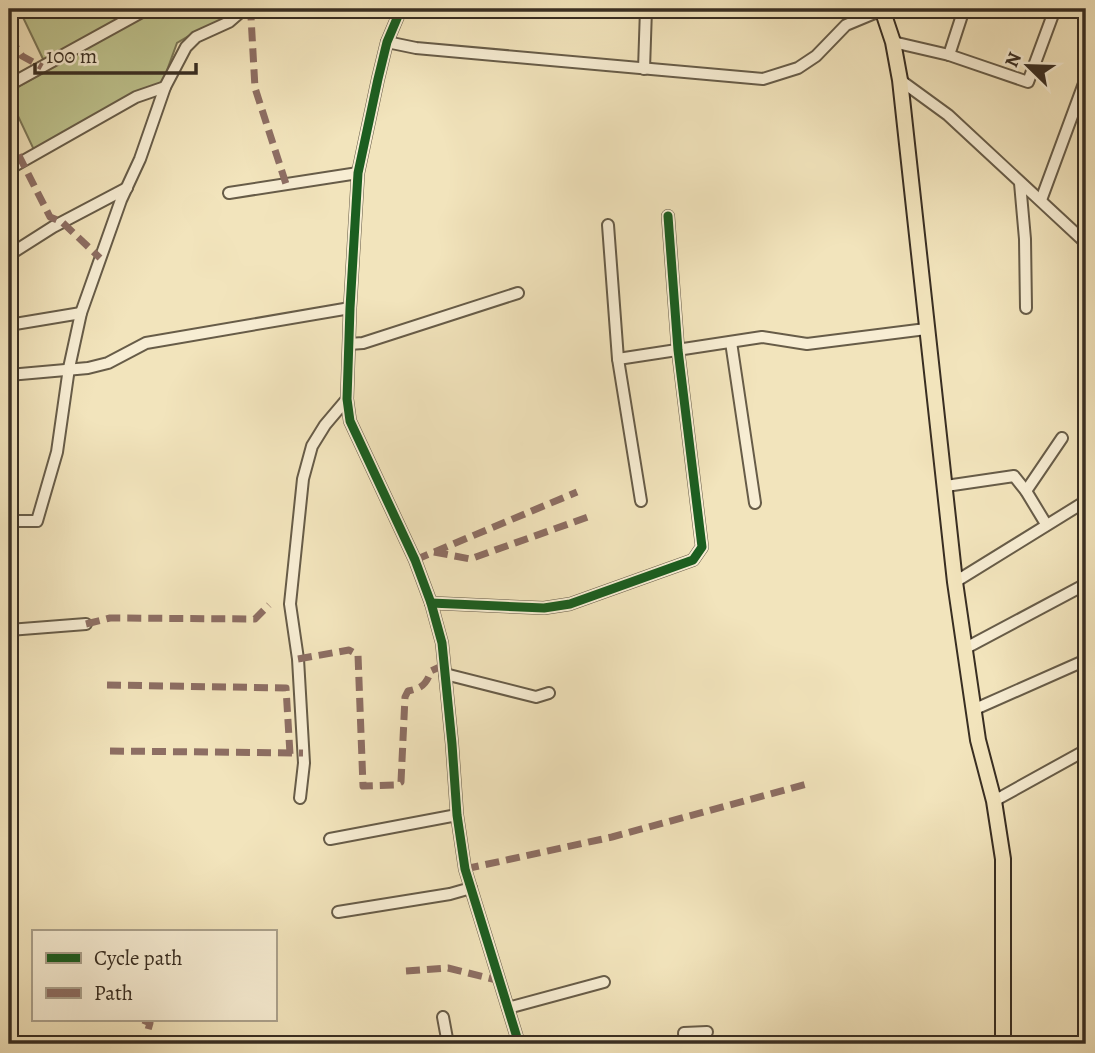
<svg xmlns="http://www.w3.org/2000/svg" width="1095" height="1053" viewBox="0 0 1095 1053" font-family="Alegreya,serif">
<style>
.green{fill:#bec38e;stroke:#7c7858;stroke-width:2}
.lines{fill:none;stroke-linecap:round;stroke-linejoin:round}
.minor-casing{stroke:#675c48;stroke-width:14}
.major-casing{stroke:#392e22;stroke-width:18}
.minor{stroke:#f7edd3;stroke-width:10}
.major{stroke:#f2e4bc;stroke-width:14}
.quiet{stroke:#8d6e63;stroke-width:7;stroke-dasharray:14 7;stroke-linecap:butt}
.cycleway-casing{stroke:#f7edd3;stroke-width:13}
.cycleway{stroke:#1b5e20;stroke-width:9}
</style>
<rect width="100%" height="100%" fill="#f2e4bc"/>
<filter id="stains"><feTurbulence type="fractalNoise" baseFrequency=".00286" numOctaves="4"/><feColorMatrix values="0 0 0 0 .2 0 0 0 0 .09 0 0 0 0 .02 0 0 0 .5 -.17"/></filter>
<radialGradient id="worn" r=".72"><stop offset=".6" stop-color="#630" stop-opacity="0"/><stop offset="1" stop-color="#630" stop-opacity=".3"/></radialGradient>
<g class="green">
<path d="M19,9H138L44,61Z"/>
<path d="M157,9H227L231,11L229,18L194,33L177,43L162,84L34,150L9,97V92Z"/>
</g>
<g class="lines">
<g class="minor-casing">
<g id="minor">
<path d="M401,9L387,42L378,79L358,173L350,308L347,399L350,421L415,560L431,603L442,643L452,744L457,815L465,869L519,1044"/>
<path d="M387,42L416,48L763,79L798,68L816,56L846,25L882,10"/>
<path d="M893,42L949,55L1028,82L1055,9"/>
<path d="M949,55L964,9"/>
<path d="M644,69L646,9"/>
<path d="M900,80L948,115L1086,243"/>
<path d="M9,85L147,9"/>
<path d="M9,169L136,97L165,87"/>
<path d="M1020,183L1025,239L1026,308"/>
<path d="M229,193L358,173"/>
<path d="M1041,200L1086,78"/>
<path d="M608,225L618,359L641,501"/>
<path d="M9,255L53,227L127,188"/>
<path d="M9,325L81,313"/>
<path d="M731,342L755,503"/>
<path d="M349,344L363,343L518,293"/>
<path d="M618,359L762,337L807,344L926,329"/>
<path d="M9,375L88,368L108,363L146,343L350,308"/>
<path d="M946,486L1014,476L1026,491"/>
<path d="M9,521H37L57,452L69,368L81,313L121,200L140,159L165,87L186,47L196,37L229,22L244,9"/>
<path d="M1046,524L1026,491L1062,438"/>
<path d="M955,582L1086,501"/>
<path d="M431,603L544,608L570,604L693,560L702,547L678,350L668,216"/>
<path d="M9,630L86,624"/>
<path d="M964,649L1086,584"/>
<path d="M445,674L536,697L549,693"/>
<path d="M973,710L1086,660"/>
<path d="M300,798L304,763L298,659L290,604L303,479L312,446L325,425L347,399"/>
<path d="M994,801L1086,750"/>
<path d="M330,839L457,815"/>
<path d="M338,912L450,894L471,888"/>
<path d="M508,1008L604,982"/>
<path d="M443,1017L448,1044"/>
<path d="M685,1044L684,1033L707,1032"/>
</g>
</g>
<g class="major-casing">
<path id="major" d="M882,9L893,42L900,80L955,582L978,740L994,801L1003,859V1044"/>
</g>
<use href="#minor" class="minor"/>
<use href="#major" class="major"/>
<g class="quiet">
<path d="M243,10L251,17L255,88L286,184"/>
<path d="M9,37L22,56L42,67"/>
<path d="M9,136L50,217L62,222L100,258"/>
<path d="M434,552L470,559L588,517"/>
<path d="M415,560L577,492"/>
<path d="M86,624L110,618L255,619L269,605"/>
<path d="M298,659L349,650L358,655L363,786L395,785L401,782L405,697L408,691C422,688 426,685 431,671L444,665"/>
<path d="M107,685L286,688L290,754"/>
<path d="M110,751L303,753"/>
<path d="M465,869L612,837L807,784"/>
<path d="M406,971L448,968L501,981"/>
<path d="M143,1020L150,1023L144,1044"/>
</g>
<g class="cycleway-casing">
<g id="cycleway">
<path d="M401,9L387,42L378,79L358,173L350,308L347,399L350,421L415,560L431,603L442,643L452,744L457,815L465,869L519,1044"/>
<path d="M431,603L544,608L570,604L693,560L702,547L678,350L668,216"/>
</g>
</g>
<use href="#cycleway" class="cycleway"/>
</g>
<rect width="1095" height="1053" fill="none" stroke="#f2e4bc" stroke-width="35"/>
<rect x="10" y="10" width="1074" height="1032" fill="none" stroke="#392e22" stroke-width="3.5"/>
<rect x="18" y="18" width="1060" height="1018" fill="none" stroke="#392e22" stroke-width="2"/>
<rect x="32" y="930" width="245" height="91" fill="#f7edd3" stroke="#aba18c" stroke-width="2"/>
<rect x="46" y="953" width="35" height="10" fill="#1b5e20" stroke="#aba18c" stroke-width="2"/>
<text x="94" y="965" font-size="21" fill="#392e22">Cycle path</text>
<rect x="46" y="988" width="35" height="10" fill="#8d6e63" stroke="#aba18c" stroke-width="2"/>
<text x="94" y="1000" font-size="21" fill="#392e22">Path</text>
<g transform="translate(1028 66) rotate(293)" stroke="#f7edd3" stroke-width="5" paint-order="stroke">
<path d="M0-5L12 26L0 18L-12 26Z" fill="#392e22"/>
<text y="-10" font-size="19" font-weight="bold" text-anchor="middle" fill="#392e22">N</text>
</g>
<path d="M35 63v10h161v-10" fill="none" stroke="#392e22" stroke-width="3.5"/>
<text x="46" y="63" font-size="21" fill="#392e22" stroke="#f7edd3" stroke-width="5" paint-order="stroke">100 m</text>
<rect width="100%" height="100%" filter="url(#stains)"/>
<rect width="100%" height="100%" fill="url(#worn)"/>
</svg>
